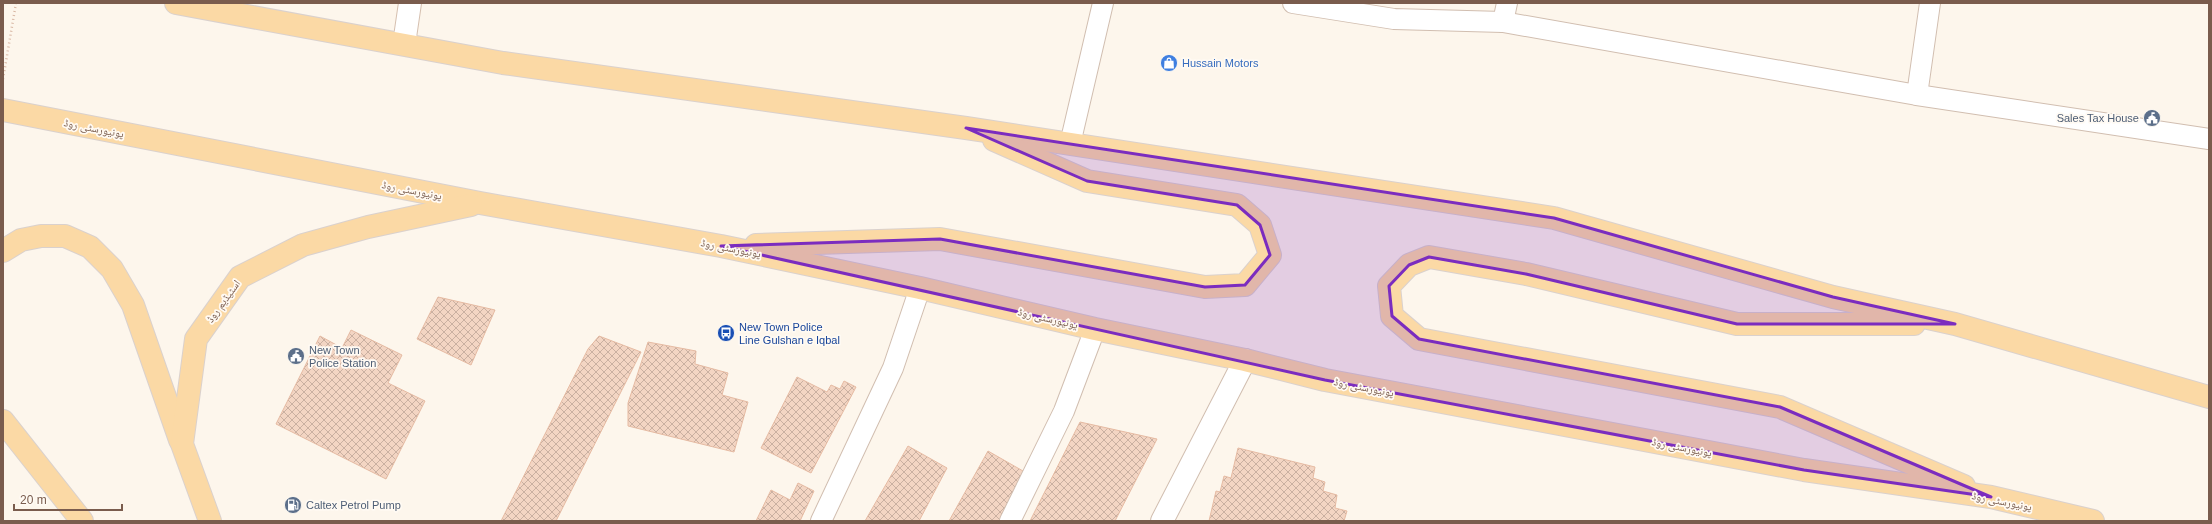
<svg xmlns="http://www.w3.org/2000/svg" width="2212" height="524" viewBox="0 0 2212 524" font-family="Helvetica,'Noto Naskh Arabic',sans-serif">
<style>
.building{fill:url(#building-cross-hatch);stroke:#e6bba3}
.lines{fill:none;stroke-linecap:round;stroke-linejoin:round}
.lane-casing{stroke:#d1beb0;stroke-width:22}
.street-casing{stroke:#d1beb0;stroke-width:24}
.secondary-casing{stroke:#d6c0b0;stroke-width:24}
.primary-casing{stroke:#dad1cd;stroke-width:24}
.path{stroke:#d9b8a5;stroke-width:2.5;stroke-dasharray:1 3;stroke-linecap:butt}
.lane{stroke:#fff;stroke-width:20}
.street{stroke:#fff;stroke-width:22}
.secondary{stroke:#fff;stroke-width:22}
.primary{stroke:#fbd9a5;stroke-width:22}
.marked{fill:#7b2cbf;fill-opacity:0.2;stroke:#7b2cbf;stroke-width:3;stroke-linejoin:round}
.labels{text-anchor:middle;stroke-width:3.5;stroke-linejoin:round;paint-order:stroke}
.shop-label{font-size:11px;fill:#366cbe;stroke:#fffaf3;text-anchor:start}
.service-label{font-size:11px;fill:#4e5e75;stroke:#fffaf3;text-anchor:start}
.street-label{font-size:11px;fill:#7a5c4d;stroke:#fffaf3}
.transit-label{font-size:11px;fill:#164399;stroke:#fffaf3;text-anchor:start}
</style>
<defs>
<pattern id="building-cross-hatch" width="8" height="8" patternUnits="userSpaceOnUse"><rect width="8" height="8" fill="#f3d5c3"/><path d="M0 0l8 8M0 8l8-8" fill="none" stroke="#cab0a1"/></pattern>
</defs>
<rect width="100%" height="100%" fill="#fdf6ec"/>
<g class="building">
<path d="M438,297L495,310L471,365L417,339Z"/>
<path d="M351,330L402,355L388,383L425,401L386,479L276,424L320,336L342,348Z"/>
<path d="M599,336L641,352L556,521H501L588,349Z"/>
<path d="M648,342L696,351L695,364L728,373L722,395L748,402L734,452L628,426V403Z"/>
<path d="M797,377L827,392L831,385L840,389L844,381L856,387L811,473L761,448Z"/>
<path d="M1080,422L1157,439L1115,521H1030Z"/>
<path d="M908,446L947,468L919,521H865Z"/>
<path d="M1238,448L1315,467L1313,478L1325,482L1323,491L1337,495L1335,508L1347,511L1344,521H1209L1216,491L1220,492L1224,476L1231,478Z"/>
<path d="M988,451L1030,475L1005,521H949Z"/>
<path d="M798,483L814,491L800,521H756L771,490L790,500Z"/>
</g>
<g class="lines">
<g class="lane-casing">
<g id="lane">
<path d="M1293,3L1394,19L1503,22L1917,95L2209,139"/>
<path d="M1503,22L1507,3"/>
<path d="M1917,95L1930,3"/>
<path d="M1070,144L1103,3"/>
<path d="M821,521L893,368L920,288"/>
<path d="M1010,521L1064,411L1095,329"/>
</g>
</g>
<g class="street-casing">
<path id="street" d="M1162,521L1245,360"/>
</g>
<g class="secondary-casing">
<path id="secondary" d="M404,44L410,3"/>
</g>
<g class="primary-casing">
<g id="primary">
<path d="M176,3L503,63L966,128L1554,218L1833,297L1955,324L2209,397"/>
<path d="M3,110L480,203L721,246L920,288L1095,329L1245,360L1325,380L1804,470L1991,497L2093,521"/>
<path d="M756,245L940,239L1205,287L1245,285L1270,255L1260,225L1237,205L1087,181L994,140"/>
<path d="M3,251L21,240L41,236H65L90,247L112,269L133,305L180,440"/>
<path d="M1914,324H1737L1526,274L1429,257L1409,265L1389,286L1392,316L1419,339L1780,407L1964,486"/>
<path d="M3,421L82,521"/>
<path d="M210,521L182,444L196,339L240,277L303,245L368,227L471,205"/>
</g>
</g>
<path class="path" d="M3,79L16,3"/>
<use href="#lane" class="lane"/>
<use href="#street" class="street"/>
<use href="#secondary" class="secondary"/>
<use href="#primary" class="primary"/>
</g>
<path class="marked" d="M966,128L1554,218L1833,297L1955,324H1737L1526,274L1429,257L1409,265L1389,286L1392,316L1419,339L1780,407L1991,497L1804,470L1325,380L721,246L940,239L1205,287L1245,285L1270,255L1260,225L1237,205L1087,181Z"/>
<defs>
<g id="shop-disc" transform="scale(0.9)"><circle r="9.5" fill="#3f7fe0" stroke="#fffaf3"/><path d="M-5-2.5h2.3a2.7 3.5 0 0 1 5.4 0H5L5.5 6h-11ZM-1.5-2.5h3a1.5 2.3 0 0 0-3 0Z" fill="#fff"/></g>
<g id="civic-disc" transform="scale(0.9)"><circle r="9.5" fill="#5c6f8a" stroke="#fffaf3"/><path d="M-.6-6.5H3V-4.5H.6V-3L4-1V1h2V6H-6V1h2V-1L-.6-3ZM-1.2 2.5V6h2.4V2.5Z" fill="#fff"/></g>
<g id="bus-disc" transform="scale(0.9)"><circle r="9.5" fill="#1a4fb4" stroke="#fffaf3"/><path d="M-5-6H5V4H4V6H2V4H-2V6H-4V4H-5ZM-3.5-4V0h7V-4ZM-3.5 1.2v1.5H-2V1.2ZM2 1.2v1.5H3.5V1.2Z" fill="#fff"/></g>
<g id="fuel-disc" transform="scale(0.9)"><circle r="9.5" fill="#5c6f8a" stroke="#fffaf3"/><path d="M-5.5-6h7V0h2V4h1.3V-2.5L3-4.5l.8-.8L6-3V5H2.5V1h-1V6h-7ZM-4.2-4.7v3.2H.2V-4.7Z" fill="#fff"/></g>
</defs>
<g fill-rule="evenodd">
<use href="#shop-disc" x="1169" y="63"/>
<use href="#civic-disc" x="2152" y="118"/>
<use href="#bus-disc" x="726" y="333"/>
<use href="#civic-disc" x="296" y="356"/>
<use href="#fuel-disc" x="293" y="505"/>
</g>
<g class="labels">
<g class="shop-label">
<text x="1182" y="67">Hussain Motors</text>
</g>
<g class="service-label">
<text x="2139" y="122" text-anchor="end">Sales Tax House</text>
<text x="309" y="354">New Town<tspan x="309" dy="13">Police Station</tspan></text>
<text x="306" y="509">Caltex Petrol Pump</text>
</g>
<g class="street-label">
<text transform="translate(94 128) rotate(11)" y="4">یونیورسٹی روڈ</text>
<text transform="translate(412 190) rotate(11)" y="4">یونیورسٹی روڈ</text>
<text transform="translate(731 248) rotate(11)" y="4">یونیورسٹی روڈ</text>
<text transform="translate(223 301) rotate(-54)" y="4">اسٹیڈیم روڈ</text>
<text transform="translate(1048 318) rotate(13)" y="4">یونیورسٹی روڈ</text>
<text transform="translate(1364 387) rotate(11)" y="4">یونیورسٹی روڈ</text>
<text transform="translate(1682 447) rotate(11)" y="4">یونیورسٹی روڈ</text>
<text transform="translate(2002 501) rotate(11)" y="4">یونیورسٹی روڈ</text>
</g>
<g class="transit-label">
<text x="739" y="331">New Town Police<tspan x="739" dy="13">Line Gulshan e Iqbal</tspan></text>
</g>
</g>
<rect width="2212" height="524" fill="none" stroke="#7a5c4d" stroke-width="8"/>
<path d="M14 504v6h108v-6" fill="none" stroke="#7a5c4d" stroke-width="2"/>
<text x="20" y="504" font-size="12" fill="#7a5c4d" stroke="#fffaf3" stroke-width="3" paint-order="stroke">20 m</text>
</svg>
